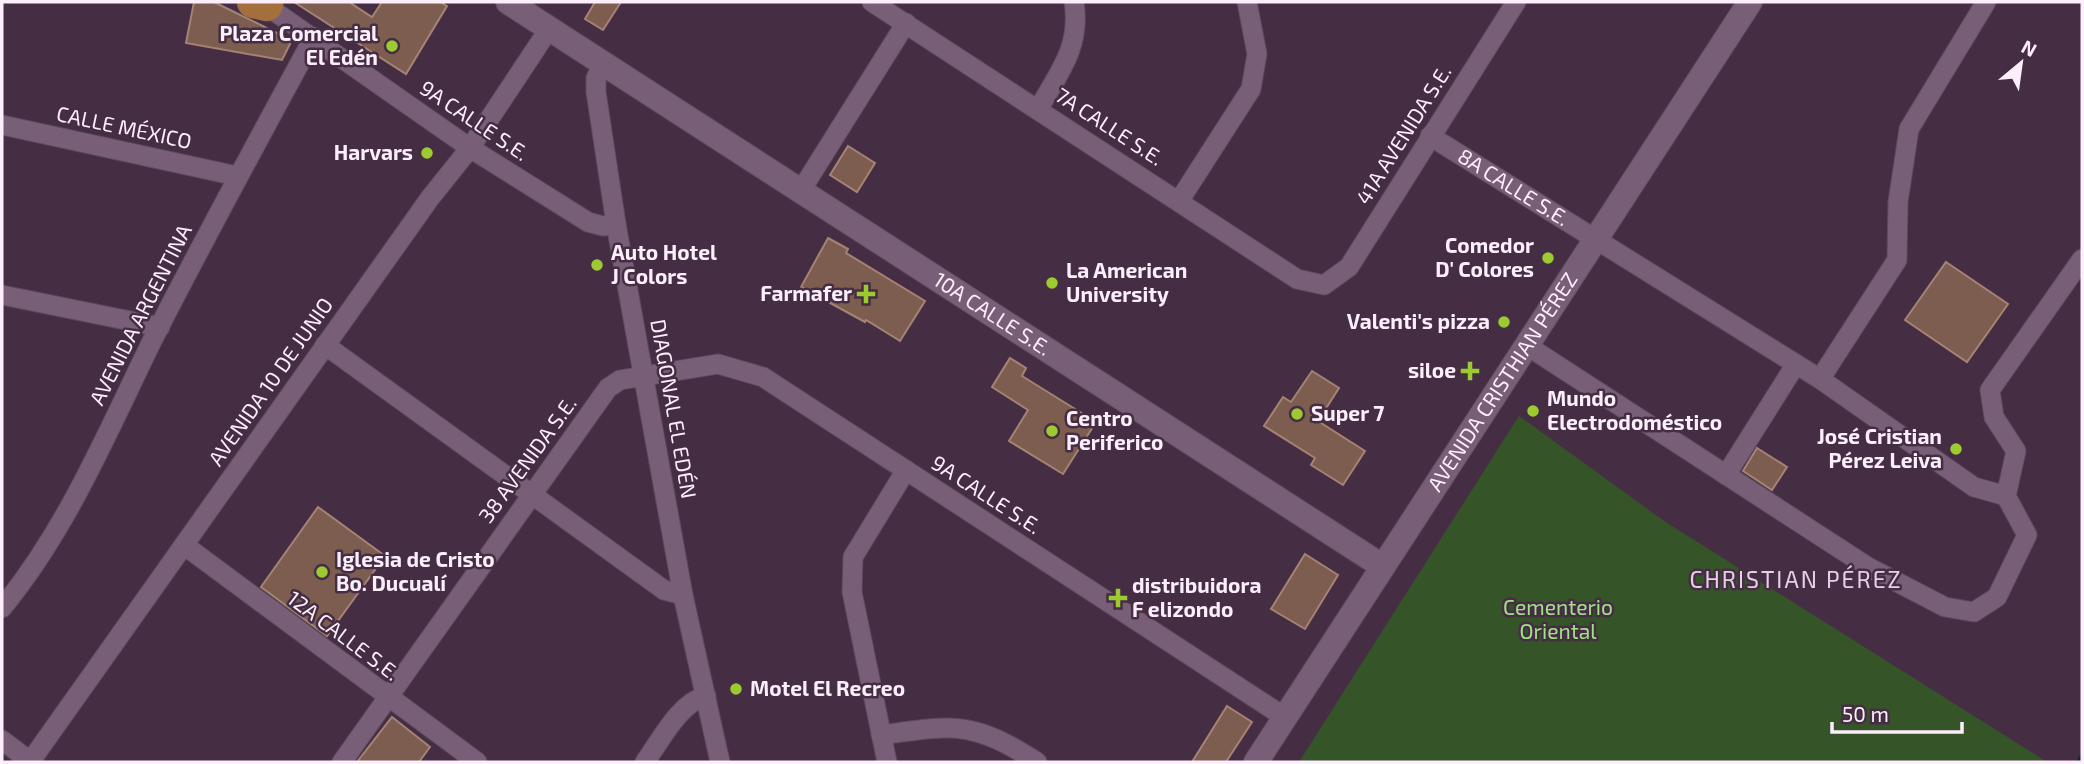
<svg xmlns="http://www.w3.org/2000/svg" width="2084" height="764" viewBox="0 0 2084 764" font-family="'Exo 2',sans-serif">
<style>
.green{fill:#355529}
.lines{fill:none;stroke-linecap:round;stroke-linejoin:round}
.stream{stroke:#082c37;stroke-width:5}
.building{fill:#7d5d4f;stroke:#a58374;stroke-width:2}
.minor-casing{stroke:#5d4a5c;stroke-width:21}
.tertiary-casing{stroke:#5d4a5c;stroke-width:26}
.primary-casing{stroke:#5d4a5c;stroke-width:33}
.minor{stroke:#785f77;stroke-width:19}
.tertiary{stroke:#785f77;stroke-width:24}
.primary{stroke:#a36f3a;stroke-width:32}
.poi-dot{fill:#9dca30;stroke:#452e44;stroke-width:2.5}
.labels{text-anchor:middle;stroke-width:5;stroke-linejoin:round;paint-order:stroke}
.poi-label{font-size:21px;font-weight:bold;fill:#fdeefc;stroke:#452e44;text-anchor:start}
.street-label{font-size:21px;fill:#fdeefc;stroke:#452e44}
.park-label{font-size:21px;fill:#a1e286;stroke:#452e44}
.neighbourhood-label{font-size:23px;letter-spacing:2px;fill:#eacde8;stroke:#452e44}
</style>
<rect width="100%" height="100%" fill="#452e44"/>
<path class="green" d="M1519,416L1664,521L2047,762H1299Z"/>
<g class="lines">
<path class="stream" d="M2079,762L2082,756"/>
</g>
<g class="building">
<path d="M194,2H214L287,38L290,44L282,60L186,43Z"/>
<path d="M294,2H349L372,17L382,2H440L447,6L406,74Z"/>
<path d="M595,2H621L603,30L585,19Z"/>
<path d="M848,146L875,163L857,192L830,175Z"/>
<path d="M828,238L848,249L846,253L925,301L900,341L866,320L865,322L801,287Z"/>
<path d="M1946,262L2008,304L1967,362L1905,320Z"/>
<path d="M1010,358L1026,368L1022,376L1096,422L1063,474L1009,441L1028,410L992,387Z"/>
<path d="M1312,371L1339,388L1318,421L1365,451L1343,485L1311,465L1315,458L1264,426L1283,397L1291,402Z"/>
<path d="M1757,448L1787,467L1772,490L1743,471Z"/>
<path d="M318,507L385,556L327,636L261,587Z"/>
<path d="M1305,554L1338,575L1305,629L1271,609Z"/>
<path d="M1227,706L1252,722L1226,762H1192Z"/>
<path d="M392,717L430,747L419,762H357Z"/>
</g>
<g class="lines">
<g class="minor-casing">
<g id="minor">
<path d="M261,2L470,148L588,222L603,226L616,224"/>
<path d="M872,2L1297,279L1324,285L1349,267L1516,2"/>
<path d="M603,64L596,78V92L616,224L683,595L720,762"/>
<path d="M1039,108C1060,71 1081,46 1074,2"/>
<path d="M2,125L237,176"/>
<path id="s1" d="M1430,136L1820,379L1974,487L2006,496"/>
<path d="M800,192L906,23"/>
<path d="M1179,201L1251,89L1257,54L1247,2"/>
<path d="M2,295L160,327"/>
<path d="M325,345L664,590L683,595"/>
<path d="M1526,345L1868,567L1945,607L1974,612L1997,597L2027,535L2006,496L2016,451L1994,417L1990,390L2082,259"/>
<path d="M1820,379L1897,260L1898,202L1909,129L1986,2"/>
<path d="M1726,475L1796,364"/>
<path d="M184,545L477,762"/>
<path d="M2,608C67,529 107,433 152,341C204,239 259,138 314,37"/>
<path d="M881,735C956,725 971,720 1037,762"/>
<path d="M2,740L31,762"/>
<path d="M30,762L430,198L470,148L549,29"/>
<path d="M342,762L608,388L620,380L718,364L763,377L1286,718"/>
<path d="M645,762C661,740 679,703 706,696"/>
<path d="M887,762L852,592L853,557L906,470"/>
</g>
</g>
<g class="tertiary-casing">
<g id="tertiary">
<path id="s2" d="M508,2L1382,566"/>
<path id="s3" d="M1256,762L1750,2"/>
</g>
</g>
<g class="primary-casing">
<path id="primary" d="M253,2L267,5"/>
</g>
<use href="#minor" class="minor"/>
<use href="#tertiary" class="tertiary"/>
<use href="#primary" class="primary"/>
</g>
<g class="poi-dot">
<circle cx="392" cy="46" r="7"/>
<circle cx="427" cy="153" r="7"/>
<circle cx="1548" cy="258" r="7"/>
<circle cx="597" cy="265" r="7"/>
<circle cx="1052" cy="283" r="7"/>
<path d="M862.5 283.5h7v7h7v7h-7v7h-7v-7h-7v-7h7z"/>
<circle cx="1504" cy="322" r="7"/>
<path d="M1466.5 360.5h7v7h7v7h-7v7h-7v-7h-7v-7h7z"/>
<circle cx="1533" cy="411" r="7"/>
<circle cx="1297" cy="414" r="7"/>
<circle cx="1052" cy="431" r="7"/>
<circle cx="1956" cy="449" r="7"/>
<circle cx="322" cy="572" r="7"/>
<path d="M1114.5 587.5h7v7h7v7h-7v7h-7v-7h-7v-7h7z"/>
<circle cx="736" cy="689" r="7"/>
</g>
<g class="labels">
<g class="poi-label">
<text x="378" y="41" text-anchor="end">Plaza Comercial<tspan x="378" dy="24">El Edén</tspan></text>
<text x="413" y="160" text-anchor="end">Harvars</text>
<text x="1534" y="253" text-anchor="end">Comedor<tspan x="1534" dy="24">D' Colores</tspan></text>
<text x="611" y="260">Auto Hotel<tspan x="611" dy="24">J Colors</tspan></text>
<text x="1066" y="278">La American<tspan x="1066" dy="24">University</tspan></text>
<text x="852" y="301" text-anchor="end">Farmafer</text>
<text x="1490" y="329" text-anchor="end">Valenti's pizza</text>
<text x="1456" y="378" text-anchor="end">siloe</text>
<text x="1547" y="406">Mundo<tspan x="1547" dy="24">Electrodoméstico</tspan></text>
<text x="1311" y="421">Super 7</text>
<text x="1066" y="426">Centro<tspan x="1066" dy="24">Periferico</tspan></text>
<text x="1942" y="444" text-anchor="end">José Cristian<tspan x="1942" dy="24">Pérez Leiva</tspan></text>
<text x="336" y="567">Iglesia de Cristo<tspan x="336" dy="24">Bo. Ducualí</tspan></text>
<text x="1132" y="593">distribuidora<tspan x="1132" dy="24">F elizondo</tspan></text>
<text x="750" y="696">Motel El Recreo</text>
</g>
<g class="street-label">
<text transform="translate(474 121) rotate(34)" y="7">9A CALLE S.E.</text>
<text transform="translate(1109 127) rotate(33)" y="7">7A CALLE S.E.</text>
<text transform="translate(124 128) rotate(12)" y="7">CALLE MÉXICO</text>
<text transform="translate(1404 135) rotate(-58)" y="7">41A AVENIDA S.E.</text>
<text dy="7" stroke="none"><textPath href="#s1" startOffset="98">8A CALLE S.E.</textPath></text>
<text transform="translate(141 315) rotate(-63)" y="7">AVENIDA ARGENTINA</text>
<text dy="7" stroke="none"><textPath href="#s2" startOffset="576">10A CALLE S.E.</textPath></text>
<text dy="7" stroke="none"><textPath href="#s3" startOffset="453">AVENIDA CRISTHIAN PÉREZ</textPath></text>
<text transform="translate(271 382) rotate(-55)" y="7">AVENIDA 10 DE JUNIO</text>
<text transform="translate(673 409) rotate(80)" y="7">DIAGONAL EL EDÉN</text>
<text transform="translate(528 460) rotate(-54)" y="7">38 AVENIDA S.E.</text>
<text transform="translate(986 495) rotate(33)" y="7">9A CALLE S.E.</text>
<text transform="translate(343 636) rotate(37)" y="7">12A CALLE S.E.</text>
</g>
<g class="park-label">
<text x="1558" y="615">Cementerio<tspan x="1558" dy="24">Oriental</tspan></text>
</g>
<g class="neighbourhood-label">
<text x="1796" y="588">CHRISTIAN PÉREZ</text>
</g>
</g>
<rect width="2084" height="764" fill="none" stroke="#fdeefc" stroke-width="7"/>
<g transform="translate(2021 63) rotate(29)" stroke="#452e44" stroke-width="5" paint-order="stroke">
<path d="M0-5L12 26L0 18L-12 26Z" fill="#fdeefc"/>
<text y="-10" font-size="19" font-weight="bold" text-anchor="middle" fill="#fdeefc">N</text>
</g>
<path d="M1832 722v10h130v-10" fill="none" stroke="#fdeefc" stroke-width="3.5"/>
<text x="1842" y="722" font-size="21" fill="#fdeefc" stroke="#452e44" stroke-width="5" paint-order="stroke">50 m</text>
</svg>
